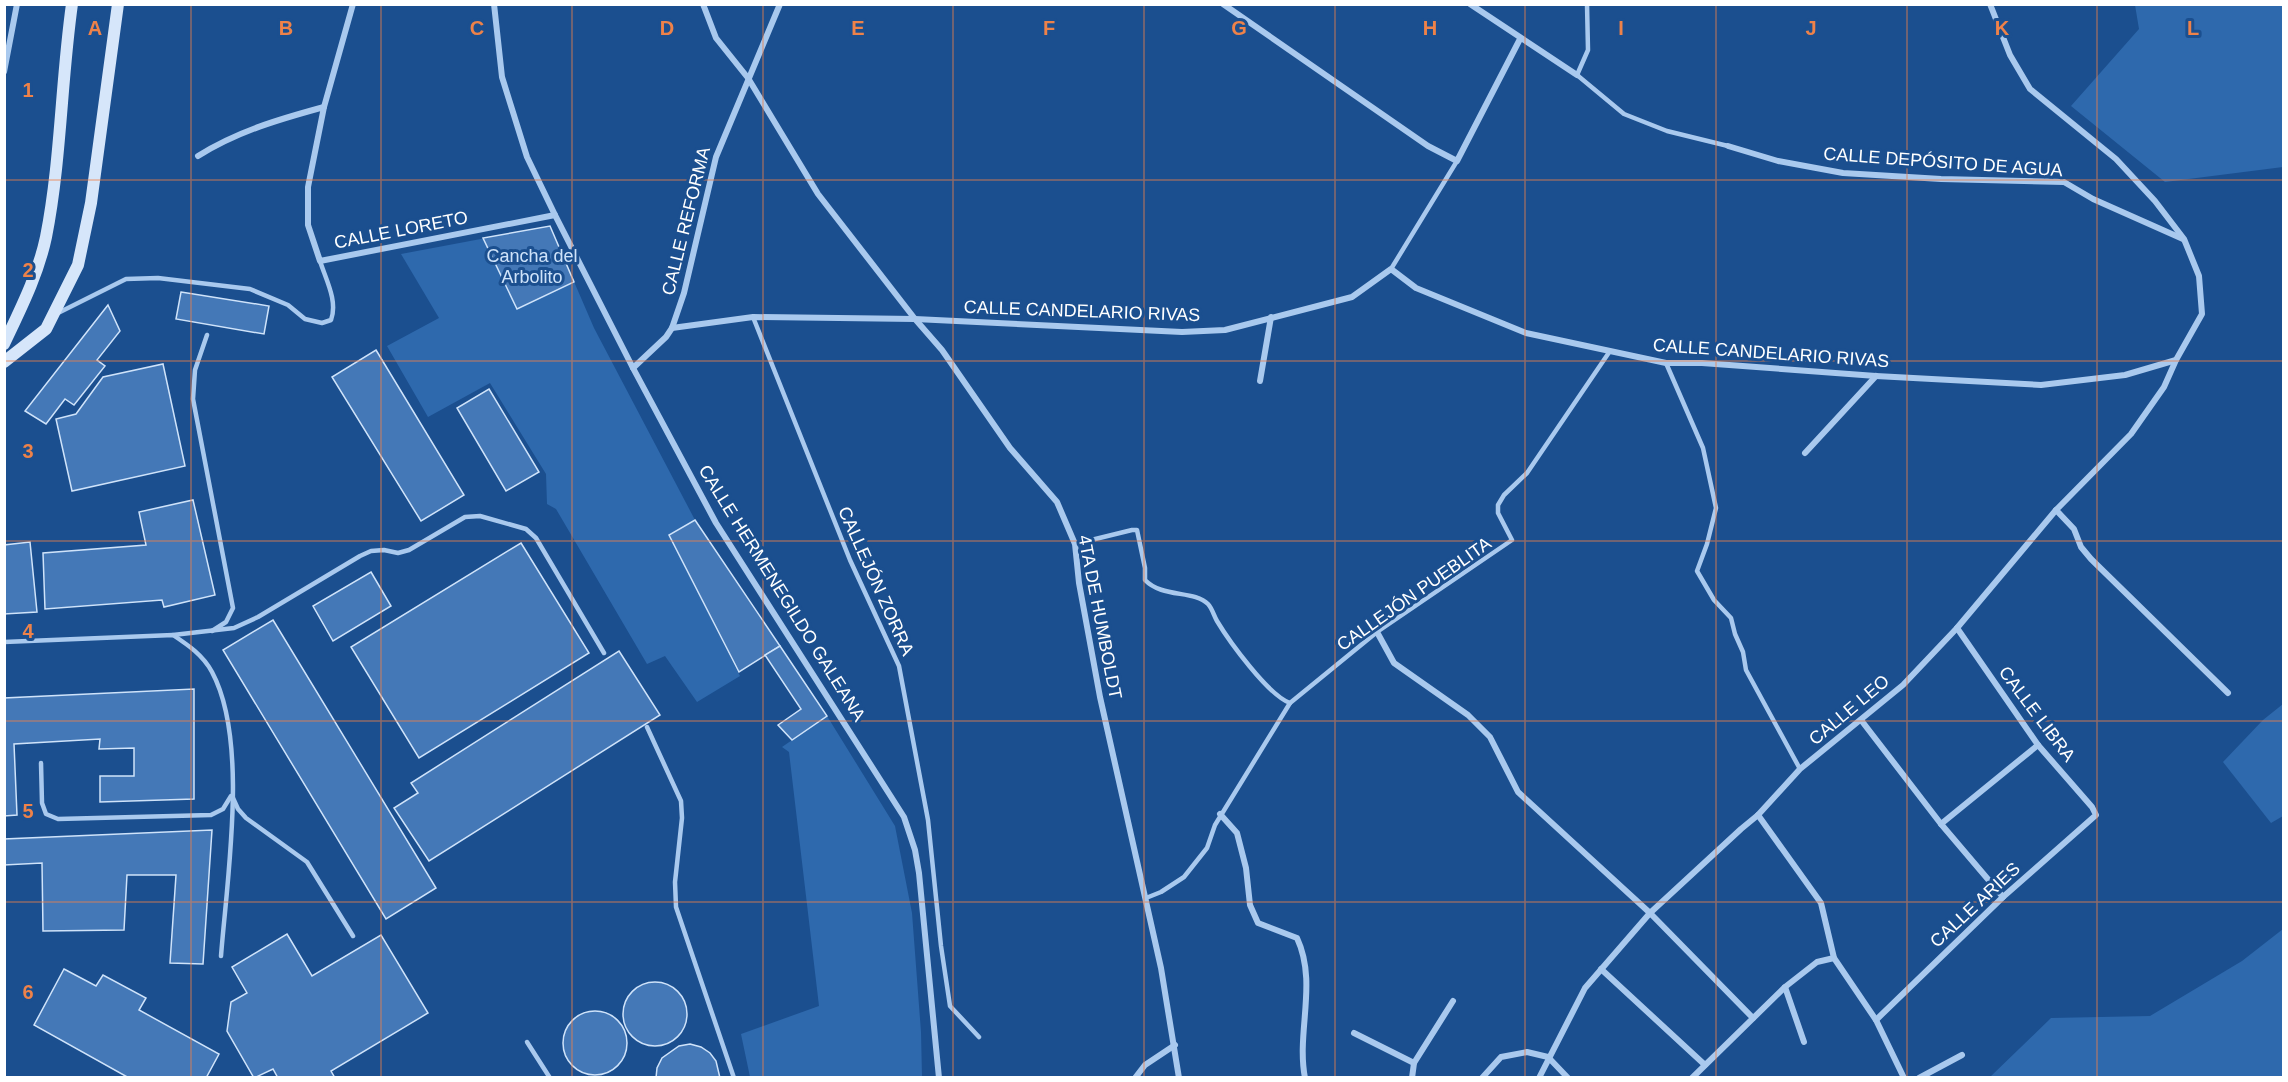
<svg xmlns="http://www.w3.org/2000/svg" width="2288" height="1082" viewBox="0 0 2288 1082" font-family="Arial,sans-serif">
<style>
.green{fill:#2e69ad}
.building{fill:#4478b7;stroke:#cfe3fa;stroke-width:1.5}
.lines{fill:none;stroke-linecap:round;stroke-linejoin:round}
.lane{stroke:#a9c9ee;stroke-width:4.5}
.street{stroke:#a9c9ee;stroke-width:6}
.secondary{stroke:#d6e6fa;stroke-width:12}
.grid{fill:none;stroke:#ee8249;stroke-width:1.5;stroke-opacity:0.55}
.labels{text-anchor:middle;stroke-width:6;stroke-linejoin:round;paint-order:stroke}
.street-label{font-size:18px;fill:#fff;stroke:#1b4f8f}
.park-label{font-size:18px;fill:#cfe3fa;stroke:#1b4f8f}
.grid-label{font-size:20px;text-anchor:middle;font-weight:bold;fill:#ee8249;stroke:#1b4f8f;stroke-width:6;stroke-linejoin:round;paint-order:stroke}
</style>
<rect width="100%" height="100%" fill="#1b4f8f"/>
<g class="green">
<path d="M2135,5H2283V167L2165,182L2071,106L2139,29Z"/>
<path d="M550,226L594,328L695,520L669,535L740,676L697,702L665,656L647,664L556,509L547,504L546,474L490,383L428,417L387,346L439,318L401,254Z"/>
<path d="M2283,704V816L2271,823L2223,762L2263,720Z"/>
<path d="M827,716L895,826L912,913L921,1032L922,1077H750L741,1034L819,1006L789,752L782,747Z"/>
<path d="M2283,929V1077H1990L2051,1018L2150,1016L2242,961Z"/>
</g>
<g class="building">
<path d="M550,226L574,282L517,309L483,238Z"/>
<path d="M181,292L269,306L264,334L176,319Z"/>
<path d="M108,305L120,331L97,360L105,366L74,405L65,399L46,424L25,411Z"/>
<path d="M376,350L464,495L421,521L332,377Z"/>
<path d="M163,364L185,466L72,491L56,419L76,414L103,377Z"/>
<path d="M489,389L539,472L506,491L457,408Z"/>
<path d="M193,500L215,595L164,607L162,600L45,609L43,553L146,545L139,512Z"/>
<path d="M695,520L780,646L739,672L669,535Z"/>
<path d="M30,542L37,612L4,614V545Z"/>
<path d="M521,543L589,653L419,758L351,647Z"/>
<path d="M371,572L391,606L333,641L313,606Z"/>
<path d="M273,620L436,888L386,919L223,650Z"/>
<path d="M780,646L827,716L792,740L778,725L801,709L765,655Z"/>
<path d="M619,651L660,715L429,861L394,808L418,793L411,783Z"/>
<path d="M194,689V799L100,802V776H134V748L99,749L100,739L14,744L17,815L4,816V698Z"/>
<path d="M212,830L203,964L170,963L176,875H127L124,930L43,931L42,863L4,865V839Z"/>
<path d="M287,934L312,976L381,935L428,1013L331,1071L335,1078H278L273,1069L254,1078L227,1031L231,1002L247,993L232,967Z"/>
<path d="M64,969L96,986L103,975L146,998L139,1010L219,1054L206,1078H129L34,1025Z"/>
<circle cx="655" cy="1014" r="32"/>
<circle cx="595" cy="1043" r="32"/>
<path d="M690,1044L701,1047L710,1053L716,1061L720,1078H656L657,1068L662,1058L679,1046Z"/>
</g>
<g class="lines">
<g class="lane">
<path d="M1587,4L1588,50L1577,75L1624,114L1667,131L1728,146"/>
<path d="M1391,269L1457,161"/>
<path d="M58,313L126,279L158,278L250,289L288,305L305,319L322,323L331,320C338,301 326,280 320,261"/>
<path d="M753,317L850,560L899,666L928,820L941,946L950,1006L979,1037"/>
<path d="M207,335L195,370L193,399L233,608L226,622L212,631"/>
<path d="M1666,363L1703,448L1716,508L1707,544L1697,571L1714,600L1731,618L1735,634L1743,652L1746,670L1800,769"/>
<path d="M1075,544L1132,530H1137L1145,568V580C1162,598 1194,590 1208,604C1212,608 1214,616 1217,621C1229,641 1268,695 1290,703"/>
<path d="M173,635L234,628L258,617L360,556L371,551L384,550L398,553L409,550L465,517L480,516L526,529L536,538L604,653"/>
<path d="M4,642L173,635C188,645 203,655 212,672C249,741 227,878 221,956"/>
<path d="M647,727L681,801L682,818L675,882L676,907L734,1078"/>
<path d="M41,763L42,803L46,814L58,819L211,815L223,809L231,796"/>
<path d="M233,798L238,809L246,818L307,862L353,936"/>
<path d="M1146,898L1161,892L1184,877L1207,848L1215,825L1290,703L1377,632L1512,540L1498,513V505L1504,495L1527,473L1610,351"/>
<path d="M527,1042L550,1078"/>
</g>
<g class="street">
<path d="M353,4L324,107L308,187V225L320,261L555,215"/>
<path d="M494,4L502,77L527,157L555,215L633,368L716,523L904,817L915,850L919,873L939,1078"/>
<path d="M703,4L716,38L748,78L818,194L915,319L942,350L1010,448L1057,502L1075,544L1079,583L1100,697L1161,968L1179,1078"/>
<path d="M1223,4L1428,146L1457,161L1520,39"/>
<path d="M1470,4L1577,75"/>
<path d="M4,72L17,4"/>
<path d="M1728,146L1778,161L1843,173L1941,179L2064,182L2093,199L2183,239"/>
<path d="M198,156C238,131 280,119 324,107"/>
<path d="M672,328L753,317L915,319L1182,332L1225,330L1352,297L1391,269L1416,288L1526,333L1666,363H1702L1876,376L2041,385L2125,375L2176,360"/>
<path d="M633,368L666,337L672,328L684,293L716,157L780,4"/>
<path d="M1260,381L1271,317"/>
<path d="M1805,453L1876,376"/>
<path d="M2056,510L2074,529L2081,547L2091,559L2228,693"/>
<path d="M1377,632L1394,663L1468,715L1490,737L1518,792L1650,913L1753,1018"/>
<path d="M1861,720L1941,824L2003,897"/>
<path d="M1220,814L1237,833L1246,868L1250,905L1258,923L1297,938C1318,983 1296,1032 1305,1078"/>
<path d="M1758,815L1821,903L1834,958L1876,1020L1904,1078"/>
<path d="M1941,824L2038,745"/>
<path d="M1601,969L1705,1065"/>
<path d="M1785,987L1804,1042"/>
<path d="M1876,1020L2003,897L2096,815L2092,807L2038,745L1957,628"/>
<path d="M1354,1033L1414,1063"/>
<path d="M1135,1078L1145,1065L1175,1045"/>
<path d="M1412,1078L1414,1063L1453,1001"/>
<path d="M1482,1078L1501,1057L1527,1052L1548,1057L1568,1078"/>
<path d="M1539,1078L1585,988L1650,913L1741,829L1758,815L1800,769L1903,685L1957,628L2056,510L2131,434L2164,387L2176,360L2202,314L2199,276L2184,239L2155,201L2116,159L2030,89L2010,55L1990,4"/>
<path d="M1692,1078L1785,987L1817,962L1834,958"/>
<path d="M1919,1078L1962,1055"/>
</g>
<g class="secondary">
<path d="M4,344C20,310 38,275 46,237C61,161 61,82 72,4"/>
<path d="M4,362L46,329L78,265L91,203L118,4"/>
</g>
</g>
<path class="grid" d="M191,4V1078M381,4V1078M572,4V1078M763,4V1078M953,4V1078M1144,4V1078M1335,4V1078M1525,4V1078M1716,4V1078M1907,4V1078M2097,4V1078M4,180H2284M4,361H2284M4,541H2284M4,721H2284M4,902H2284"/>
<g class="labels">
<g class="street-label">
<text transform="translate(1943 162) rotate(4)" y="6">CALLE DEPÓSITO DE AGUA</text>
<text transform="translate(686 221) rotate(-76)" y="6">CALLE REFORMA</text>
<text transform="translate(401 230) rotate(-11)" y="6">CALLE LORETO</text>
<text transform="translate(1082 311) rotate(2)" y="6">CALLE CANDELARIO RIVAS</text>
<text transform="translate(1771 353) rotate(4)" y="6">CALLE CANDELARIO RIVAS</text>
<text transform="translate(876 581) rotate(66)" y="6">CALLEJÓN ZORRA</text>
<text transform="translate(782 593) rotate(58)" y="6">CALLE HERMENEGILDO GALEANA</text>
<text transform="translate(1414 594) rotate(-35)" y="6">CALLEJÓN PUEBLITA</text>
<text transform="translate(1100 617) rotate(79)" y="6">4TA DE HUMBOLDT</text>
<text transform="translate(1849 710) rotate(-40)" y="6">CALLE LEO</text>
<text transform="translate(2037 714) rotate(53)" y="6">CALLE LIBRA</text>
<text transform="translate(1975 905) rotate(-43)" y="6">CALLE ARIES</text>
</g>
<g class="park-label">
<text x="532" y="262">Cancha del<tspan x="532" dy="21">Arbolito</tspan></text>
</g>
</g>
<g class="grid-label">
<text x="95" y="35">A</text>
<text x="286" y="35">B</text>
<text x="477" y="35">C</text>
<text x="667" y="35">D</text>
<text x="858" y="35">E</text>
<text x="1049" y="35">F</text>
<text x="1239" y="35">G</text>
<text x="1430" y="35">H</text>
<text x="1621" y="35">I</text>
<text x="1811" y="35">J</text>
<text x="2002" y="35">K</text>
<text x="2193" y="35">L</text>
<text x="28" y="97">1</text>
<text x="28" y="277">2</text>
<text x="28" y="458">3</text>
<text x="28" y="638">4</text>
<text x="28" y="818">5</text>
<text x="28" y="999">6</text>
</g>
<rect width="2288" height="1082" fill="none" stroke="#ffffff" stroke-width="12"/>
</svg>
